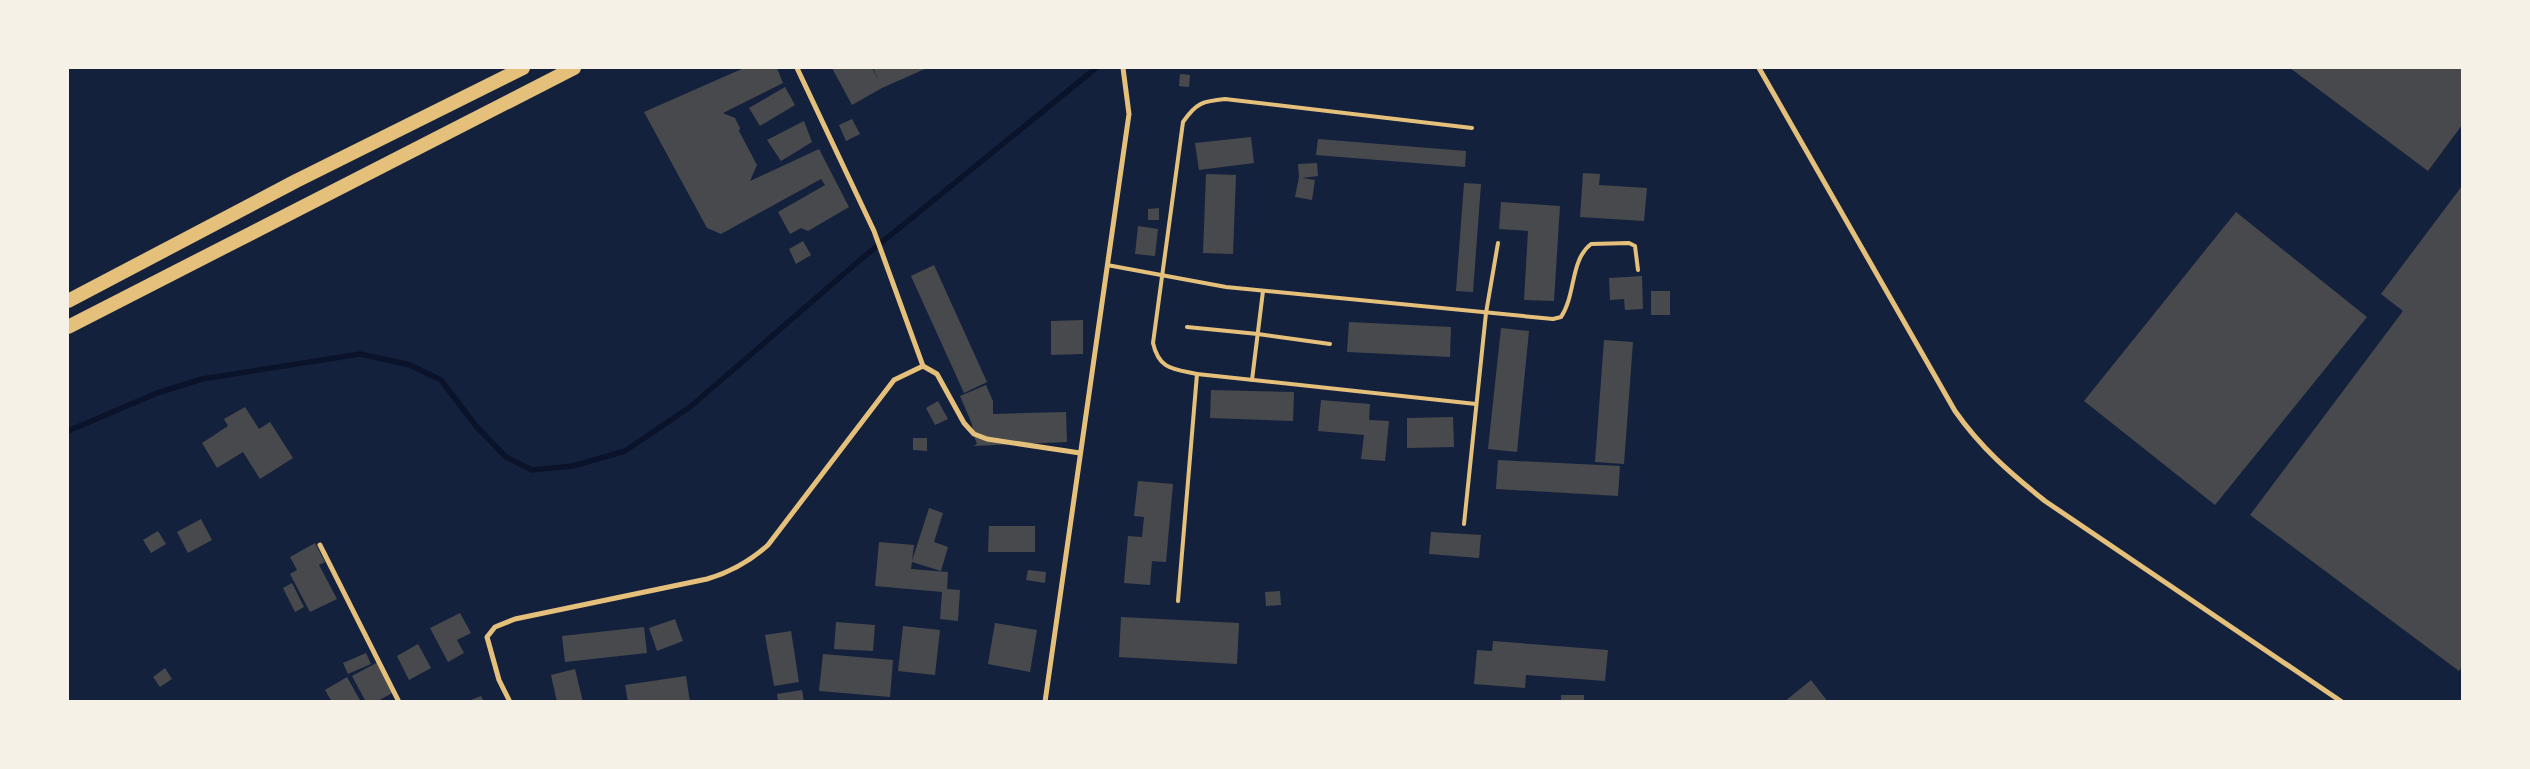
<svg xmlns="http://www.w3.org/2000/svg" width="2530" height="769" viewBox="0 0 2530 769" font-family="'Varela Round',sans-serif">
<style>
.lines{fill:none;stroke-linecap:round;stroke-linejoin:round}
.stream{stroke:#0b132b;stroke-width:5.5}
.building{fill:#48494c}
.service{stroke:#e5c07b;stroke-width:4}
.minor{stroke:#e5c07b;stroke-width:5}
.trunk{stroke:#e5c07b;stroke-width:14}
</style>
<rect width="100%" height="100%" fill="#14213d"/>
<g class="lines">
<path class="stream" d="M68,431L157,393L202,379L360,354L410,365L441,380L476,426L506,457L532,470L573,466L625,451L690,407L860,260L1096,68"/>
</g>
<g class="building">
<path d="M744,68H777L783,83L723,113L735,118L740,128L739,131L757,165L750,181L819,149L849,207L808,231L801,228L790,234L778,212L825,185L821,179L721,234L707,228L644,112Z"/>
<path d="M832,68H872L879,81L873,68H927L882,88L852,105Z"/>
<path d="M2290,68H2462V125L2428,171Z"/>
<path d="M1180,74L1190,75L1189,87L1179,86Z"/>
<path d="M785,87L795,105L760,126L749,108Z"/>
<path d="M852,119L860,134L846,141L839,125Z"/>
<path d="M804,121L812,142L781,161L767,140Z"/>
<path d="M1251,137L1254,163L1199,170L1195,143Z"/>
<path d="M1318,139L1466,151L1465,167L1316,155Z"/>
<path d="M1317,163L1318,176L1302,178L1315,180L1312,200L1295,197L1299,177L1298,164Z"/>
<path d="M1583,173L1600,174L1599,185L1647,188L1644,221L1580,217Z"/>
<path d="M1206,174L1236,175L1233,254L1203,253Z"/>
<path d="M1464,183L1481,184L1473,292L1456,291Z"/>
<path d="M2462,186V667L2459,671L2250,515L2403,311L2381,294Z"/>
<path d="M1501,202L1560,206L1554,301L1524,300L1528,231L1499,229Z"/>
<path d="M1159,208V220H1148V209Z"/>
<path d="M2236,212L2367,317L2215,505L2084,401Z"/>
<path d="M1138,226L1158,229L1155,256L1135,254Z"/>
<path d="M803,241L811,255L796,264L789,249Z"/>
<path d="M934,265L987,382L964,393L911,276Z"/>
<path d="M1642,276L1643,309L1625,310L1624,299L1610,300L1609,278Z"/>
<rect x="1651" y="291" width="19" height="24"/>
<path d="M1083,320V354L1051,355V321Z"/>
<path d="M1349,322L1451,327L1450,357L1347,352Z"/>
<path d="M1501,328L1529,331L1517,452L1488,449Z"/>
<path d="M1604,340L1633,342L1624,464L1595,462Z"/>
<path d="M986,385L993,401V414L1066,412L1067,442L973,446L977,444L973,433L972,424L960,396Z"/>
<path d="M1211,390L1294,392L1293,421L1210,418Z"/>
<path d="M1321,400L1370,404L1369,420L1389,421L1385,461L1361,459L1364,435L1318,431Z"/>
<path d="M938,401L948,419L935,425L926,408Z"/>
<path d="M245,407L259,429L270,422L293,458L260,479L243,452L217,468L202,443L228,426L224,419Z"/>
<path d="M1453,417L1454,447L1407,448V418Z"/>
<path d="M913,438H927V451L913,450Z"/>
<path d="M1498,460L1620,466L1618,496L1496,489Z"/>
<path d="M1138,481L1173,484L1166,562L1152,561L1150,585L1124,583L1128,536L1142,537L1144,517L1134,516Z"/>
<path d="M929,508L943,513L934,542L948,547L941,571L912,562L911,569L948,572L947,589L960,590L958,621L940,619L942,592L875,586L879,542L914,545L912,561Z"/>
<path d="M201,519L212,540L188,553L177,532Z"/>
<path d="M989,526H1035V552H988Z"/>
<path d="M158,531L166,544L151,553L143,540Z"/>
<path d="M1431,532L1481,535L1479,558L1429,554Z"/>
<path d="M315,543L325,562L319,565L337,599L310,612L290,574L297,570L290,557Z"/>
<path d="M1028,570L1046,572L1045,583L1026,580Z"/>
<path d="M292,583L304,607L295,612L283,588Z"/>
<path d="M1280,591L1281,605L1266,606L1265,592Z"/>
<path d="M460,613L471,633L457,640L464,653L448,662L430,628Z"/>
<path d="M1121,617L1239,623L1237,664L1119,657Z"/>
<path d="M675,619L683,641L657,651L649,628Z"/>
<path d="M836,622L875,625L873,651L834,649Z"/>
<path d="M995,623L1037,630L1030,672L988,664Z"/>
<path d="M903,626L940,630L935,675L898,671Z"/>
<path d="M644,627L647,653L565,662L562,636Z"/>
<path d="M791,631L799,682L774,686L765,635Z"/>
<path d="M1493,641L1608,650L1605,681L1526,675L1525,688L1474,684L1477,650L1492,651Z"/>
<path d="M418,644L431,668L409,680L397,656Z"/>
<path d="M366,653L371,664L348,674L343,663Z"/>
<path d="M823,654L893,660L890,697L819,691Z"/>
<path d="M378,662L394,692L376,702H366L352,676Z"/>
<path d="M165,668L172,679L160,687L153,677Z"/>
<path d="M575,669L583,702H557L551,675Z"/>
<path d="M686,676L690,702H628L625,685Z"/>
<path d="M347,677L361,702H332L325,690Z"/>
<path d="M1811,680L1828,702H1784Z"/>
<path d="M802,690L804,702H778L777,694Z"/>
<rect x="1561" y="695" width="23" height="7"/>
<path d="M481,696L484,702H468V701Z"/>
</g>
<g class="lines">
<g class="service">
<path d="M1107,265L1226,287L1553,319L1561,317C1576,295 1570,260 1591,244L1629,243L1635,246L1638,270"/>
<path d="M1187,327L1258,334L1330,344"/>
<path d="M1197,374L1476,404"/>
<path d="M1252,380L1263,291"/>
<path d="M1464,524L1486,313L1498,243"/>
<path d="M1178,601L1197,374C1174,369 1159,370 1153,343L1183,122C1196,103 1203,101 1225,99L1472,128"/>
</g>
<g class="minor">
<path d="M797,68L874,231L923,366"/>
<path d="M1759,68L1955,411C1981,448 2010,473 2045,501L2342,702"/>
<path d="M320,545L399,702"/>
<path d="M510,702L499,680L487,637L495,627L515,619L707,579C731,572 749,562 768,545L894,380L923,366L937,374L964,423L974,434L987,439L1080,453"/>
<path d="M1045,702L1129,114L1123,68"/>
</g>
<g class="trunk">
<path d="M68,301L296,181L523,68"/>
<path d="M68,327L574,68"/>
</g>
</g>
<rect width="2530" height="769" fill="none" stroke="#f6f1e7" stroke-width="138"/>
</svg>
